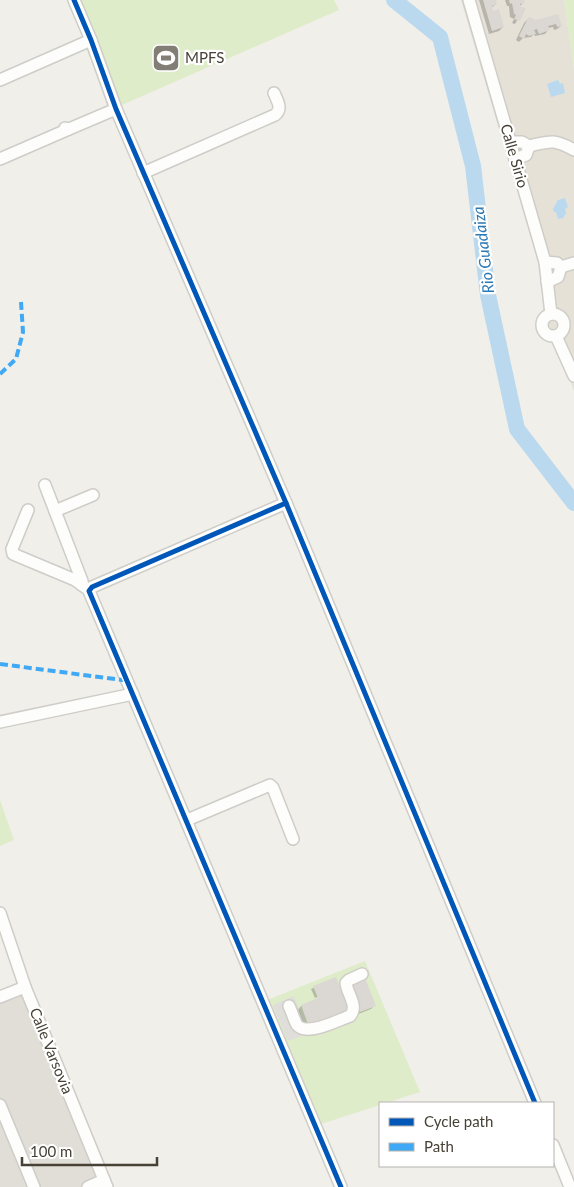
<svg xmlns="http://www.w3.org/2000/svg" width="574" height="1187" viewBox="0 0 574 1187" font-family="Lato,sans-serif">
<style>
.residential{fill:#e5e1d7}
.industrial{fill:#e1ded8}
.green{fill:#deecca}
.parking{fill:#e0deda}
.water{fill:#bad9ef}
.shadow{fill:#0003}
.lines{fill:none;stroke-linecap:round;stroke-linejoin:round}
.river{stroke:#bad9ef;stroke-width:16}
.building{fill:#dbd8d3}
.minor-casing{stroke:#cfcdc8;stroke-width:14}
.minor{stroke:#fdfdfc;stroke-width:11}
.quiet{stroke:#3fa9f5;stroke-width:4;stroke-dasharray:8 4;stroke-linecap:butt}
.cycleway-casing{stroke:#fff;stroke-width:8}
.cycleway{stroke:#0057b8;stroke-width:5}
.labels{text-anchor:middle;stroke-width:4.5;stroke-linejoin:round;paint-order:stroke}
.poi-label{font-size:15px;fill:#474136;stroke:#fff;text-anchor:start}
.street-label{font-size:15px;fill:#474136;stroke:#fff}
.water-label{font-size:16px;font-style:italic;fill:#2d79b5;stroke:#fff}
</style>
<rect width="100%" height="100%" fill="#f1efea"/>
<path class="residential" d="M461,0H564L574,70V391L544,312L540,268Z"/>
<path class="industrial" d="M25,987L107,1187H0V997Z"/>
<g class="green">
<path d="M77,0H334L339,10L122,105Z"/>
<path d="M564,0H574V70Z"/>
<path d="M0,800L14,840L0,846Z"/>
<path d="M365,961L420,1092L386,1103H380V1105L318,1125L267,1000Z"/>
</g>
<path class="parking" d="M294,996L309,1033L288,1041L273,1005Z"/>
<g class="water">
<path d="M558,80L560,84L563,83L565,93L551,97L547,84Z"/>
<path d="M565,198L568,207L565,209L566,213L563,218L558,219L556,212H554L553,209L558,200Z"/>
</g>
<g class="shadow">
<path d="M479,0H495L496,4L491,8L492,12L503,27L499,31L489,34Z"/>
<path d="M505,0H522L523,3L518,8L524,9L515,24L512,23L514,19L510,17L509,6H507Z"/>
<path d="M558,15L561,26L557,29L554,30L553,27L548,28V30L545,34L535,36L534,34L531,37L523,38L519,42L516,40L524,23L528,19L536,21Z"/>
<path d="M335,978L348,1011L344,1014L306,1029L298,1010L301,1006L338,992V989L315,998L311,989Z"/>
<path d="M347,991L375,1005L371,1009L356,1015Z"/>
</g>
<g class="lines">
<path class="river" d="M394,0L440,37L473,166L488,295L517,429L574,503"/>
</g>
<g class="building">
<path d="M483,0H496L497,4L492,6L493,11L499,9L504,27L492,31Z"/>
<path d="M509,0H524L525,3L520,4L521,7L526,8L520,21L514,19L516,15L514,14L512,3L510,4Z"/>
<path d="M558,14L562,26L557,27L556,24L548,26L550,30L539,34L537,29L534,30L536,34L529,36L526,34L524,39L519,36L528,18L530,17L536,20Z"/>
<path d="M336,977L349,1011L309,1027L301,1005L318,998L313,986Z"/>
<path d="M366,980L376,1006L360,1012L350,986Z"/>
</g>
<g class="lines">
<g class="minor-casing">
<g id="minor">
<path d="M74,0L91,40L116,109L286,503L535,1103"/>
<path d="M469,0L545,262L551,314"/>
<path d="M0,80L91,40"/>
<path d="M65,128L69,129L116,109"/>
<path d="M511,142H522L529,146L526,155L515,159"/>
<path d="M529,146C551,141 554,139 574,150"/>
<path d="M0,159L69,129"/>
<path d="M143,173L275,115C283,109 277,100 274,93"/>
<path d="M545,262L557,263L561,267L558,277L547,282"/>
<path d="M561,267L574,263"/>
<circle cx="553" cy="325" r="11"/>
<path d="M556,336L574,376"/>
<path d="M45,485L82,581V585"/>
<path d="M286,503L92,587L89,591L341,1187"/>
<path d="M28,510L12,549L13,554L75,580L89,590"/>
<path d="M55,511L93,495"/>
<path d="M0,722L133,694"/>
<path d="M187,820L270,785L273,788L293,839"/>
<path d="M0,913L25,987L107,1187"/>
<path d="M0,997L25,987"/>
<path d="M289,1006C292,1012 294,1020 297,1025C307,1037 338,1020 350,1016C359,1006 347,994 346,983L349,980L362,974"/>
<path d="M0,1105L34,1187"/>
<path d="M553,1145L570,1187"/>
<path d="M88,1187L104,1180"/>
</g>
</g>
<use href="#minor" class="minor"/>
<g class="quiet">
<path d="M0,374L16,359L23,332L21,302"/>
<path d="M0,664L122,680L126,679"/>
</g>
<g class="cycleway-casing">
<g id="cycleway">
<path d="M74,0L91,40L116,109L286,503L535,1103"/>
<path d="M286,503L92,587L89,591L341,1187"/>
</g>
</g>
<use href="#cycleway" class="cycleway"/>
</g>
<defs>
<g id="stadium-square" transform="scale(1.4375)"><rect x="-9" y="-9" width="18" height="18" rx="4" fill="#827e75" stroke="#fff"/><path d="M0-5a6.5 5 0 1 0 0 10a6.5 5 0 1 0 0-10ZM-3.5-1.8h7v3.6h-7Z" fill="#fff"/></g>
</defs>
<g fill-rule="evenodd">
<use href="#stadium-square" x="166" y="58"/>
</g>
<g class="labels">
<g class="poi-label">
<text x="185" y="63">MPFS</text>
</g>
<g class="street-label">
<text transform="translate(514 156) rotate(74)" y="5">Calle Sirio</text>
<text transform="translate(51 1051) rotate(68)" y="5">Calle Varsovia</text>
</g>
<g class="water-label">
<text transform="translate(483 250) rotate(-97)" y="6">Rio Guadaiza</text>
</g>
</g>
<rect x="379" y="1102" width="175" height="65" fill="#ffffff" stroke="#b5b3af"/>
<rect x="389" y="1118" width="25" height="8" fill="#0057b8" stroke="#b5b3af"/>
<text x="424" y="1127" font-size="15" fill="#474136">Cycle path</text>
<rect x="389" y="1143" width="25" height="8" fill="#3fa9f5" stroke="#b5b3af"/>
<text x="424" y="1152" font-size="15" fill="#474136">Path</text>
<path d="M22 1157v8h135v-8" fill="none" stroke="#474136" stroke-width="2.5"/>
<text x="30" y="1157" font-size="15" fill="#474136" stroke="#ffffff" stroke-width="4" paint-order="stroke">100 m</text>
</svg>
